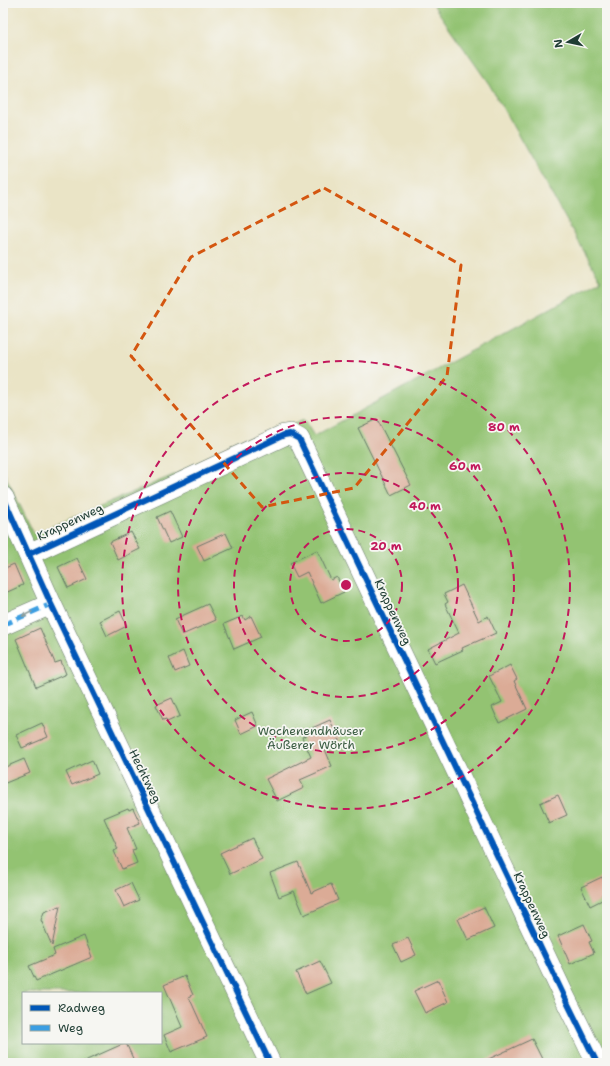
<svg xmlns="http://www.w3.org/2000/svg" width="610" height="1066" viewBox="0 0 610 1066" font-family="'Shantell Sans',sans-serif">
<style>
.green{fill:#93c372;stroke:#598053;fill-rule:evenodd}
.building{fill:#dbab96}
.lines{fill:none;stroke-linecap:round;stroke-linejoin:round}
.minor-casing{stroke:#667767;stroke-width:22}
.minor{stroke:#fff;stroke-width:21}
.quiet{stroke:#3c9ee2;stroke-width:5;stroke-dasharray:10 5;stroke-linecap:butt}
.cycleway-casing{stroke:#f6f6f2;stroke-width:8}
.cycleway{stroke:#0057b8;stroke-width:6}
.oneway{fill:#8f9e9a}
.marked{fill:none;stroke:#d45610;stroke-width:3;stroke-dasharray:8 5;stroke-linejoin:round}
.ring{fill:none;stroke:#c2185b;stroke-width:2;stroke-dasharray:7 5}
.labels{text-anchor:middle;stroke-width:3.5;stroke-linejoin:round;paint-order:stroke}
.street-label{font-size:12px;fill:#1f3d34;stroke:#f6f6f2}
.park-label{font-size:12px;fill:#3c5e44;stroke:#f6f6f2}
.centre{fill:#c2185b;stroke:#f6f6f2;stroke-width:2}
.ring-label{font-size:12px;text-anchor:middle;font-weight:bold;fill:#c2185b;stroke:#f6f6f2;stroke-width:3.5;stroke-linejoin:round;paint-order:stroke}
</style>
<rect width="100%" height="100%" fill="#f6f6f2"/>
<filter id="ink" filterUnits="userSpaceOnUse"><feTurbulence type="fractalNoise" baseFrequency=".025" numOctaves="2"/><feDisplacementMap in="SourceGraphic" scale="8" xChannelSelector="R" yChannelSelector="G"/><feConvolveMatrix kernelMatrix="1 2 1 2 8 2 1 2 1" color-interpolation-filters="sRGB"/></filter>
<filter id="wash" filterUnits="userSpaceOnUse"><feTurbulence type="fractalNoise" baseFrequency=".012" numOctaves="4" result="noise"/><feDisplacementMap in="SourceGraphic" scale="16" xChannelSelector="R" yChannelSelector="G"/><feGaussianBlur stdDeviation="0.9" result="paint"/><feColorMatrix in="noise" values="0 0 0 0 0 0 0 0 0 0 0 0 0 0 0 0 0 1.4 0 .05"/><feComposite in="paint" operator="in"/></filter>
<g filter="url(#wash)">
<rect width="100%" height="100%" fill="#eae4c6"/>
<path class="green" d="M432,3H607V1063H3V471L34,534L304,420L314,436L601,281L489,84ZM23,993H161V1043H23Z"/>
<g id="blocks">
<g class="building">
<path d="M377,419L411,485L391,495L358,428Z"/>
<path d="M170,511L182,537L169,543L157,517Z"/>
<path d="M131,532L140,549L118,560L110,542Z"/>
<path d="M226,533L233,548L204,561L197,546Z"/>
<path d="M317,550L331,580L337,577L344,592L321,603L307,572L297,577L290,563Z"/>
<path d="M77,558L87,579L68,588L58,567Z"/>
<path d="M14,564L23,585L3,594V569Z"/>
<path d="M462,585L479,621L488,616L496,633L462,648L463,650L435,663L428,649L459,633L445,604L448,602L444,594Z"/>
<path d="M208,604L216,620L182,635L175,619Z"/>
<path d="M120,611L127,626L107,636L100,621Z"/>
<path d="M243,616L245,620L251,616L261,637L234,649L224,624Z"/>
<path d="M40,628L55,663L61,661L66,674L36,687L16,639Z"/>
<path d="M183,651L189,666L175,672L169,658Z"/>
<path d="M510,665L517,679L514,681L527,709L499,723L492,707L502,702L489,676Z"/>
<path d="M172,698L180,716L167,722L166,719L163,720L156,705Z"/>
<path d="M252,712L258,726L241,734L235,720Z"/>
<path d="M330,720L339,740L324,747L332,766L300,780L304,788L277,801L266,779L311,757L302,737L313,732L312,728Z"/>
<path d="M42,723L48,737L22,748L16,735Z"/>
<path d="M24,759L30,773L3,784V768Z"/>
<path d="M92,760L98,774L72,785L66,772Z"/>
<path d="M558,795L567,815L549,823L540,803Z"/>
<path d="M128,808L129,810L133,808L140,823L127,828L136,849L132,850L137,863L122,869L114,851L118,849L104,818Z"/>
<path d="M252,838L262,859L230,874L220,853Z"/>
<path d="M298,862L311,893L331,884L338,900L304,915L294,891L279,897L270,873Z"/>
<path d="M602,877L607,888V892L602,894L604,899L590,906L581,887Z"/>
<path d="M131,883L139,900L124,907L116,890Z"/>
<path d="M60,906L52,946L41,920L44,912Z"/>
<path d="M484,907L494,928L468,940L458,919Z"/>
<path d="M584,924L592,941L589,942L594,953L570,964L558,936Z"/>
<path d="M84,936L92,957L36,981L29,966L55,955L53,949Z"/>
<path d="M408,938L416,955L401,962L393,945Z"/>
<path d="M320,961L331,983L306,994L296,972Z"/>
<path d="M185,976L193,995L189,997L207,1037L171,1052L164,1035L182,1027L164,985Z"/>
<path d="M438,980L448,1002L425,1013L414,991Z"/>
<path d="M532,1039L542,1059L534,1063H480Z"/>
<path d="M125,1043H126L135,1063H80Z"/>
</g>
</g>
</g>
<g filter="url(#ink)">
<use href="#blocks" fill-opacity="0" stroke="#667767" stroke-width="1"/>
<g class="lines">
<g class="minor-casing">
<g id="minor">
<path d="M3,497L51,604L270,1063"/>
<path d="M29,554L284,435L290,434L299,439L564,996L597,1063"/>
<path d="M3,625L51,604"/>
</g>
</g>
<use href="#minor" class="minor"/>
<path class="quiet" d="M3,625L51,604"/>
<g class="cycleway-casing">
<g id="cycleway">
<path d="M3,497L51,604L270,1063"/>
<path d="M29,554L284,435L290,434L299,439L564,996L597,1063"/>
</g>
</g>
<use href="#cycleway" class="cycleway"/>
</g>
<defs><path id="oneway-solid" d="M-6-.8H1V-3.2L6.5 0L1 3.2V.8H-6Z"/></defs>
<use class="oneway" href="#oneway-solid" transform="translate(27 614) rotate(155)"/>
</g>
<path class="marked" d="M324,188L461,265L447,376L354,488L262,507L131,356L191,257Z"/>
<g class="ring">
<circle cx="346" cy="585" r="56"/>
<circle cx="346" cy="585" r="112"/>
<circle cx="346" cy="585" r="168"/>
<circle cx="346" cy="585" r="224"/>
</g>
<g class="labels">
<g class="street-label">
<text transform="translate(70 522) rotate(-25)" y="4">Krappenweg</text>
<text transform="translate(393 612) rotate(65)" y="4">Krappenweg</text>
<text transform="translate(145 776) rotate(64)" y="4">Hechtweg</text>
<text transform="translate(532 905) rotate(65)" y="4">Krappenweg</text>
</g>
<g class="park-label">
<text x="311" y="735">Wochenendhäuser<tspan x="311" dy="14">Äußerer Wörth</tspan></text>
</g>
</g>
<circle cx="346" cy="585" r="6" class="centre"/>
<g class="ring-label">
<text x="504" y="431">80 m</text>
<text x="465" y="470">60 m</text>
<text x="425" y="510">40 m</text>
<text x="386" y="550">20 m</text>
</g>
<rect width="610" height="1066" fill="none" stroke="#f6f6f2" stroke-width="16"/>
<rect x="22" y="992" width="140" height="52" fill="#f6f6f2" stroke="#a0aca6"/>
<rect x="30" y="1005" width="20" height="6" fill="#0057b8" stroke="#a0aca6"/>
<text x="58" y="1012" font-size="12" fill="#1f3d34">Radweg</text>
<rect x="30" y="1025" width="20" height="6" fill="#3c9ee2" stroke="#a0aca6"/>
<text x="58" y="1032" font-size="12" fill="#1f3d34">Weg</text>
<g transform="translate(568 42) rotate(261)" stroke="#f6f6f2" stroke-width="3" paint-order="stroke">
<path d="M0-3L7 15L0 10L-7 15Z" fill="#1f3d34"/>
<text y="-6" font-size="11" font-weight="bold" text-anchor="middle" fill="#1f3d34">N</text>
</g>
</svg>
